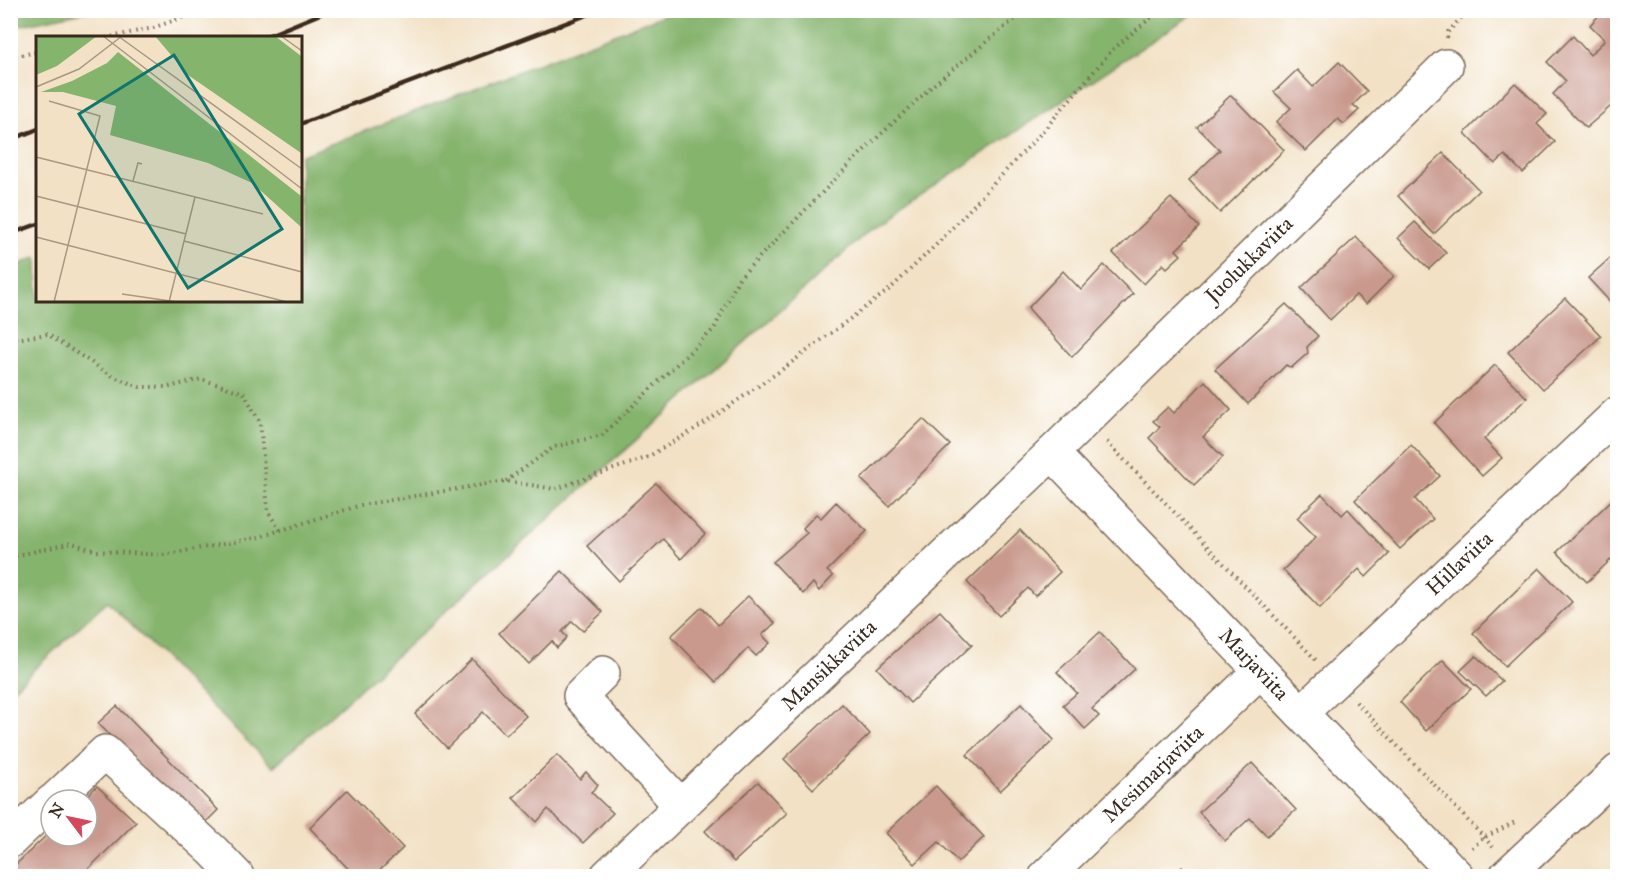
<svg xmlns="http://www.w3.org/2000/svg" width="1628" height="887" viewBox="0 0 1628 887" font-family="'IM FELL Great Primer',serif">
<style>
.forest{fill:#85b46d;stroke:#606f46;stroke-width:1.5}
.building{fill:#c9998d}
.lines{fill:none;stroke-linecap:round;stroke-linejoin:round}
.minor-casing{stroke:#7b6a58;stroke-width:36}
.path{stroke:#7b6a58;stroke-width:4;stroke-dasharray:1.5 4.5;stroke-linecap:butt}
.minor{stroke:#fff;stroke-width:33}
.rail{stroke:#3b2a1e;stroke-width:4.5}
.labels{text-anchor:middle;stroke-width:5;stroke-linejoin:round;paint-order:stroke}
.street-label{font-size:21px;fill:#3b2a1e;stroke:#fff}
.inset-road{fill:none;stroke:#a99882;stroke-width:1.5}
.view{fill:#0f766e;fill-opacity:0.15;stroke:#0f766e;stroke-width:3}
.inset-edge{fill:none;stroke:#3b2a1e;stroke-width:3}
</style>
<rect width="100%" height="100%" fill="#fff"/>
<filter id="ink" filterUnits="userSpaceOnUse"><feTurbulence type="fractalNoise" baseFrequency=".0167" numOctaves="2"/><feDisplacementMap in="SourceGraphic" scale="12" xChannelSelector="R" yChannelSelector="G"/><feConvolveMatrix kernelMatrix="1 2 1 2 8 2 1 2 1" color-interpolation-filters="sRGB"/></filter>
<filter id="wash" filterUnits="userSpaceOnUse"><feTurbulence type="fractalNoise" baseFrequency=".008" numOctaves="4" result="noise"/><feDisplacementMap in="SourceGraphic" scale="24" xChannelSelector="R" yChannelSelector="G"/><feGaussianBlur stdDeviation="1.35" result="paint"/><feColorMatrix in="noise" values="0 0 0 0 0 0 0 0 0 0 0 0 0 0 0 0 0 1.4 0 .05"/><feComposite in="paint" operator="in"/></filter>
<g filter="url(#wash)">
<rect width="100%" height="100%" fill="#f2e1c4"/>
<g class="forest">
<path d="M11,10H89V11L11,27Z"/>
<path d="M674,11H1202L1196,12L875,225L273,767L107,601L11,691V268L37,257L38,300H300V156Z"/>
</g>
<g id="blocks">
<g class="building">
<path d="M1604,10H1618V100L1586,128L1553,94L1566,81L1547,62L1573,36L1590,55L1605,40L1590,25Z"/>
<path d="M1339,62L1367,91L1353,105L1359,110L1344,124L1338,119L1306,151L1276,122L1291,108L1274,92L1297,70L1313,87Z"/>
<path d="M1515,83L1547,114L1537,124L1555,142L1523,173L1505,155L1495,164L1465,133Z"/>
<path d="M1231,95L1284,150L1220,213L1189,180L1220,150L1197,127Z"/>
<path d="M1443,153L1479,190L1434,234L1398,196Z"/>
<path d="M1171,198L1199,227L1176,250L1181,255L1167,268L1163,264L1144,284L1113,253Z"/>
<path d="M1415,222L1446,253L1429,269L1398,238Z"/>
<path d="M1356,237L1394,276L1366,304L1356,295L1330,320L1301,288Z"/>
<path d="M1618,251V302L1614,306L1588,278Z"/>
<path d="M1104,265L1133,294L1072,357L1028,308L1063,271L1081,290Z"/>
<path d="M1565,298L1601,336L1543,389L1508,352Z"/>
<path d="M1286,304L1318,336L1307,347L1308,353L1291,368L1286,365L1248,404L1215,369Z"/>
<path d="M1495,365L1527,398L1484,439L1502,458L1482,476L1434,423Z"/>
<path d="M1205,381L1231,410L1203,437L1223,457L1194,485L1149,438L1160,427L1153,421L1168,407L1174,413Z"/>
<path d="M923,419L950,445L889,506L861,479Z"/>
<path d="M1411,445L1440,476L1415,499L1433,519L1400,549L1355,500Z"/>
<path d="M656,483L705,534L681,559L663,539L619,581L587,546Z"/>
<path d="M1322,494L1342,515L1348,509L1389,554L1366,577L1359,569L1320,608L1283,570L1316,537L1297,518Z"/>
<path d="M1616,496L1618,553L1587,582L1557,552Z"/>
<path d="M836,502L867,531L827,571L833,576L819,591L813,583L803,594L773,562L807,533L803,528L816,514L821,518Z"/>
<path d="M1020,530L1060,572L1035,596L1028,588L999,616L967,582Z"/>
<path d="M1539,568L1572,602L1505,666L1473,633Z"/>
<path d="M562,571L603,612L583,631L572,621L562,632L567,637L557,648L552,641L529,664L499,633Z"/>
<path d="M748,596L775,623L762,635L770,643L756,656L748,648L716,682L671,636L702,607L718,625Z"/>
<path d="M940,611L972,645L910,703L877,668Z"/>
<path d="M1100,632L1135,669L1092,709L1099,716L1085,729L1063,705L1077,693L1057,672Z"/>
<path d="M1476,656L1502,681L1486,696L1460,671Z"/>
<path d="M472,659L526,716L506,735L483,712L447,748L415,714Z"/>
<path d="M1443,660L1471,689L1426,731L1400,702Z"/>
<path d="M842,704L870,734L813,789L784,759Z"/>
<path d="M1021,704L1054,740L1000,791L967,755Z"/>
<path d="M117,706L218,810L200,828L98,723Z"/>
<path d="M557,755L580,779L586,772L598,785L591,792L613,813L583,843L548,809L537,822L513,798Z"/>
<path d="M1252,763L1296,810L1267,836L1250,818L1225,841L1199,812Z"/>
<path d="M758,782L787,813L734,862L705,831Z"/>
<path d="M97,786L136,822L81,876H10V870L51,831V836H87V800H83Z"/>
<path d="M936,786L984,837L958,862L939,842L915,864L886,833Z"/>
<path d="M347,790L403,848L374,876H355L310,828Z"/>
<path d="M1182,867L1191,876H1171Z"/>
</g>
</g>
</g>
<g filter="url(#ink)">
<use href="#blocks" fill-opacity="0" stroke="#7b6a58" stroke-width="1.5"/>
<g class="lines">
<g class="minor-casing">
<g id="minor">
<path id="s1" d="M1052,453L1457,876"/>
<path d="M603,673L580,696L681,806"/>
<path id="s2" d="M1301,713L1618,413"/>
<path d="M54,800L105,752L213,851L237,876"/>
<path d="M10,841L51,802"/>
<path id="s3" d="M607,876L1052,453L1446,66"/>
<path id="s4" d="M1046,876L1260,671"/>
<path d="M1506,876L1618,771"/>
</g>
</g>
<g class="path">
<path d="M106,38L153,28L203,10"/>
<path d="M1447,38L1448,32L1468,10"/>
<path d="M10,57L38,52"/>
<path d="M10,340L47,334L114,377L140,387H169L201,379L244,393L260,422L268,512L280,530"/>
<path d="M1107,442L1316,660"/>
<path d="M506,481L554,447L602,435L714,329L739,278L858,156L933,85L1026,10"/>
<path d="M10,557L72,543L96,551L163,555L256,538L361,505L505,481L555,489L646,458L705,423L780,371L890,289L939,242L1044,130L1112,50L1160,10"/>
<path d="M1356,702L1493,847"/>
<path d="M1472,848L1483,838L1517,821"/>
</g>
<use href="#minor" class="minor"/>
<g class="rail">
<path d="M262,38L330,10"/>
<path d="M300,124L600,10"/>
<path d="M10,140L38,129"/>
<path d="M10,234L38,224"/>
</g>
</g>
</g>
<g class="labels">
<g class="street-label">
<text dy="7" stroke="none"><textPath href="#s3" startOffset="890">Juolukkaviita</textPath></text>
<text dy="7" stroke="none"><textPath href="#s2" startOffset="218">Hillaviita</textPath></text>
<text dy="7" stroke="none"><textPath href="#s3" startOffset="306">Mansikkaviita</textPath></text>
<text dy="7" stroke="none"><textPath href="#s1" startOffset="292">Marjaviita</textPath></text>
<text dy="7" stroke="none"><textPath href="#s4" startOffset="148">Mesimarjaviita</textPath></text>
</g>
</g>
<g transform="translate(36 36)">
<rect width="266" height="266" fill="#f2e1c4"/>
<path d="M0,0H61L21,30L0,39ZM119,0H239L265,20V117L152,39ZM82,16L265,160V191L216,147L172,127L74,99L80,70L27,56H5L36,45L71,27Z" fill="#85b46d"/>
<path class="inset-road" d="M67,0L266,153M82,0L266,133M245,0L266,15M0,51L43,33L86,0M13,65L64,80L18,266M0,121L227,178M97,145L102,127L106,128M0,160L150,198M0,201L251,266M148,205L266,236M86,258L141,266M133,266L159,161"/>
<path class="view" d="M138,19L246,193L152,252L43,78Z"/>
<rect width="266" height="266" class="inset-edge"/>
</g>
<rect width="1628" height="887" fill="none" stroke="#fff" stroke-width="36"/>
<g transform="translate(69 818) rotate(302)"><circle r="28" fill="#ffffff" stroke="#b1aaa5" stroke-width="1.5"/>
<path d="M0-4.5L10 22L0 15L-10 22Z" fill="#d1495b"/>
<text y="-9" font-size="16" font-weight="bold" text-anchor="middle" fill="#3b2a1e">N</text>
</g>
</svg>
